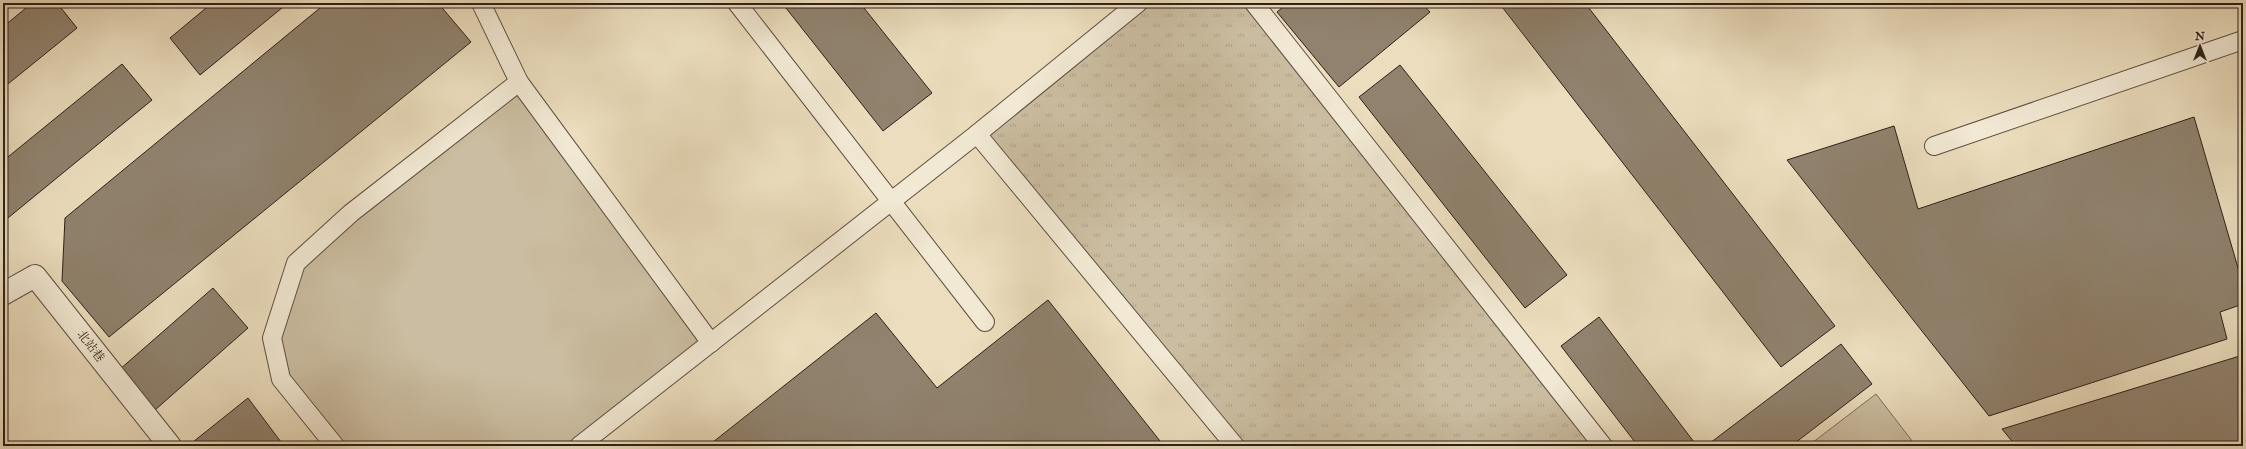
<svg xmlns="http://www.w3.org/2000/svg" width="2246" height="449" viewBox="0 0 2246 449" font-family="'IM FELL Double Pica','Noto Serif SC',serif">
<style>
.grass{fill:url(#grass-tufts);stroke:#7c6e5c}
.park{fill:#cbbda1;stroke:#7c6e5c}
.building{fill:#90826e;stroke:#2e2018}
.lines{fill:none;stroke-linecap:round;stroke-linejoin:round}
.service-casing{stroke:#5d4f41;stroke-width:20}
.minor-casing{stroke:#5d4f41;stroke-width:24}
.service{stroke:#f2e9d4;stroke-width:18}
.minor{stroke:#f2e9d4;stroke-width:22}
.labels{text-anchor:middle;stroke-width:3;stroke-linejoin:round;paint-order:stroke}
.street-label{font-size:12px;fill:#2e2018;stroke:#f2e9d4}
</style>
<defs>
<pattern id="grass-tufts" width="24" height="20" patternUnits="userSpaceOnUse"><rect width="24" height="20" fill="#cbbda1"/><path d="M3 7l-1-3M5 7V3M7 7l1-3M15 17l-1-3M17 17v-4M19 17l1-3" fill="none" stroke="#afa28a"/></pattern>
</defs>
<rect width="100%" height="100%" fill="#ebddbd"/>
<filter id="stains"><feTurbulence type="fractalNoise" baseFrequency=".005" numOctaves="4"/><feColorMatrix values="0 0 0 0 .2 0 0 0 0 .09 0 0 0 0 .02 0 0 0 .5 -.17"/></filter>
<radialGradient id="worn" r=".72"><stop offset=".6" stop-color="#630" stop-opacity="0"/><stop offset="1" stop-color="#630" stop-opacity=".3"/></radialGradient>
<path class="grass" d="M1138,3H1254L1603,446H1235L977,134Z"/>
<g class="park">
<path d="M519,82L711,343L579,446H335L285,384L272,338L296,263Z"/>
<path d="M1876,394L1916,446H1808Z"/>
</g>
<g class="building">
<path d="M32,3H57L77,28L3,88V27Z"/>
<path d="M212,3H288L200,75L170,38Z"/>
<path d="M326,3H438L471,42L109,337L62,281L65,218Z"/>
<path d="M782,3H860L932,93L883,131Z"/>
<path d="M1288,3H1422L1430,12L1339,87L1277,12Z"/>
<path d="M1499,3H1585L1835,326L1781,367Z"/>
<path d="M122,64L152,100L3,222V161Z"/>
<path d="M1400,65L1567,275L1525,308L1359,97Z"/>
<path d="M2194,117L2243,285V304L2220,312L2227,339L1989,416L1787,160L1894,126L1918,209Z"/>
<path d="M213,288L248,328L155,410L119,370Z"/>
<path d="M1048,300L1164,446H708L876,313L937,388Z"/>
<path d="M1599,317L1697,446H1638L1561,346Z"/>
<path d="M1841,344L1872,384L1791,446H1706Z"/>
<path d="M2243,355V446H2016L2002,429Z"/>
<path d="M248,398L284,446H188Z"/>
</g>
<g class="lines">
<g class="service-casing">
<g id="service">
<path d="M737,3L985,322"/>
<path d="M1254,3L1603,446"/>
<path d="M519,82L711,343"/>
<path d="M977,134L1138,3"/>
<path d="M1934,146L2243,40"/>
<path d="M335,446L281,379L272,338L296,263L351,213L519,82L481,3"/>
<path d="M579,446L977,134L1235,446"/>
</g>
</g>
<g class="minor-casing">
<path id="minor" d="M3,294L35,276L170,446"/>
</g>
<use href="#service" class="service"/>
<use href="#minor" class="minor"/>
</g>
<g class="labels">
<g class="street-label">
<text transform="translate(91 346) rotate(52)" y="4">北站巷</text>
</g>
</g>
<rect width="2246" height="449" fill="none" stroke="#ebddbd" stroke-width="16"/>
<rect x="4" y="4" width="2238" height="441" fill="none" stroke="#2e2018" stroke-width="2"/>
<rect x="8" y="8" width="2230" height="433" fill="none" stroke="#2e2018"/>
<g transform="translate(2200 46)" stroke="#f2e9d4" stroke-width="3" paint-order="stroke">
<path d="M0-3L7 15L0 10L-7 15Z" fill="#2e2018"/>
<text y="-6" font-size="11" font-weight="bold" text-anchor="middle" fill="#2e2018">N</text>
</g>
<rect width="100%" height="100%" filter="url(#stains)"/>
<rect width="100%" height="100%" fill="url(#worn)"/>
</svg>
